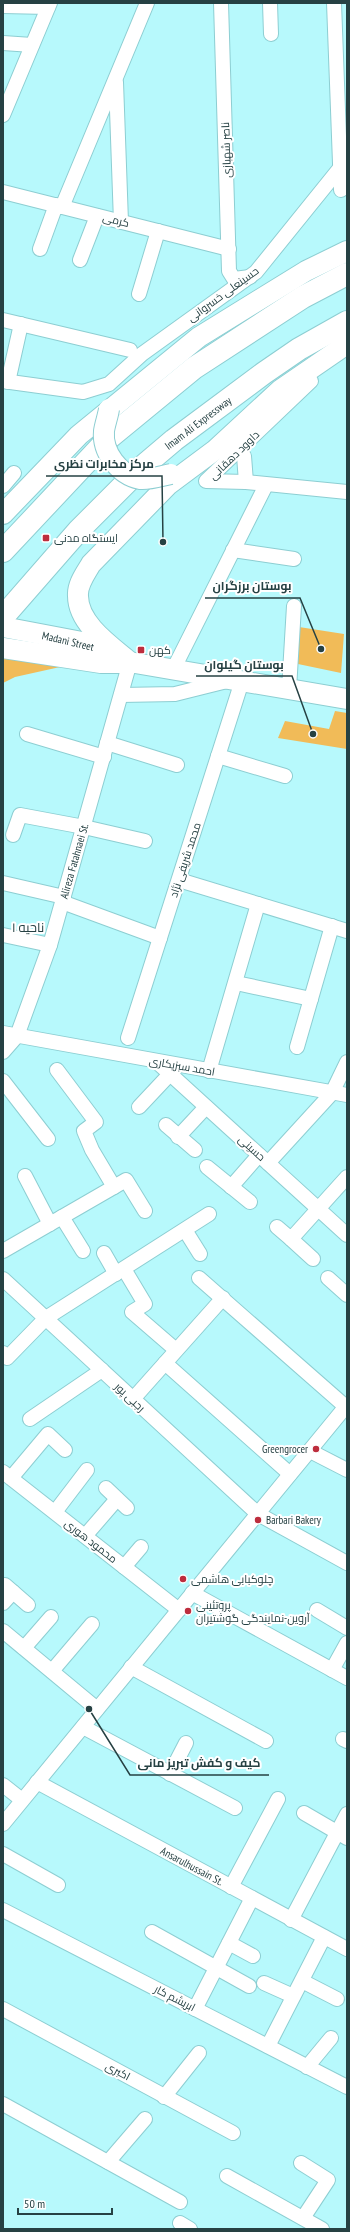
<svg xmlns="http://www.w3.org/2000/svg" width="350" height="2232" viewBox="0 0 350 2232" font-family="'PT Sans Narrow',Cairo,sans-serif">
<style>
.green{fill:#f1bb58}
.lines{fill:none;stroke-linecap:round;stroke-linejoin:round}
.minor-casing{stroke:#8dced2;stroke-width:16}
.secondary-casing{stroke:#8dced2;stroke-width:22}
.trunk-casing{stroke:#8dced2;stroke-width:24}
.minor{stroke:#fff;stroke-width:14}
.secondary{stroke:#fff;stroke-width:20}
.trunk{stroke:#fff;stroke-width:22}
.secondary-bridge-casing{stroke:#8dced2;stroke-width:22;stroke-linecap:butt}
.secondary-bridge{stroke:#fff;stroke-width:20}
.poi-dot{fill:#bd2d3d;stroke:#fff;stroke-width:1.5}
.labels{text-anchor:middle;stroke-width:4;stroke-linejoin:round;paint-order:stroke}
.street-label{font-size:11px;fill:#264143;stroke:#fff}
.poi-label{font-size:11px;fill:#264143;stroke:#fff;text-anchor:start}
.quarter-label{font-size:13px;fill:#264143;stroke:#fff}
.leader{fill:none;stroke:#264143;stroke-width:1.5}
.callout-dot{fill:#264143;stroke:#fff;stroke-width:1.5}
.callout-label{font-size:12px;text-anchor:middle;font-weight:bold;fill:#264143;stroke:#fff;stroke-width:4;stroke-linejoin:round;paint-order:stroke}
</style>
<rect width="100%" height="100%" fill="#b7f9fc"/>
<g class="green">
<path d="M299,627L344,634L341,673L298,664Z"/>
<path d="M3,656L60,667L15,677L3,683Z"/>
<path d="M335,711L347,713V749L278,738L285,721L329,729Z"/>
</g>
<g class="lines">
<g class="minor-casing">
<g id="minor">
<path d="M221,3L229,271L234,279L250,277"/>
<path d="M270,3L271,34"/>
<path d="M334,3L341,190"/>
<path d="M3,6L48,7"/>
<path d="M3,43L32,45"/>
<path d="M116,82L121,222"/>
<path d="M3,115L50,3"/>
<path d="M3,192L229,249"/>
<path d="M62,207L147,3"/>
<path d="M40,249L56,205"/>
<path d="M80,260L97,216"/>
<path d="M139,294L158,231"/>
<path d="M3,320L130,350"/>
<path d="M3,381L83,392L109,384L142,354L256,272L340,168"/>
<path d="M311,381L206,481L246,482L347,492"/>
<path d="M8,382L21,324"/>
<path d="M244,456L246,482"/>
<path d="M3,486L14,473"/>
<path d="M233,550L294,559"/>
<path d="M173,670L266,485"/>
<path d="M289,689L294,606"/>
<path d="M121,695L175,694L227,681"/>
<path d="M27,734L104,757"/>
<path d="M107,743L177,765"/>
<path d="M218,756L285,776"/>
<path d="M13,835L20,815L84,827L145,841"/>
<path d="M179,880L347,931"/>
<path d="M3,883L64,897"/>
<path d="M62,902L160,938"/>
<path d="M3,935L50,945"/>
<path d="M236,983L311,999"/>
<path d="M3,1033L347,1095"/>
<path d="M128,1038L242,681"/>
<path d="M297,1047L332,926"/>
<path d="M3,1052L17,1036L50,945L130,662"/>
<path d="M157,1062L347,1235"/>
<path d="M57,1070L96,1122L84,1131L92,1150L114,1187"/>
<path d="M209,1071L258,904"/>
<path d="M3,1081L48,1139"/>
<path d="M139,1107L170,1074"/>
<path d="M166,1125L195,1150"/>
<path d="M178,1137L206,1107"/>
<path d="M268,1163L332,1093L347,1062"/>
<path d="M207,1167L250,1202"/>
<path d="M25,1176L50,1224"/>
<path d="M231,1187L259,1155"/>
<path d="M62,1217L83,1251"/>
<path d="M277,1227L291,1239L347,1177"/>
<path d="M185,1230L200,1254"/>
<path d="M291,1239L313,1259"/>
<path d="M3,1251L126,1180L145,1211"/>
<path d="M104,1253L116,1274"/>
<path d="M124,1269L145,1304L132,1312L176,1350"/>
<path d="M199,1278L346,1407"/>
<path d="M328,1278L347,1295"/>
<path d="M3,1279L258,1514L347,1563"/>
<path d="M3,1353L7,1358L46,1318L209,1214"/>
<path d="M165,1363L290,1474"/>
<path d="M133,1399L223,1298"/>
<path d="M30,1419L102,1370"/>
<path d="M310,1451L347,1470"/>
<path d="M3,1472L179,1610"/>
<path d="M11,1478L48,1434L65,1450"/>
<path d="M106,1488L127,1508"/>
<path d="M55,1512L87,1470"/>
<path d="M85,1536L117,1499"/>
<path d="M124,1567L141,1547"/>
<path d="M5,1585L28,1605"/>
<path d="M192,1593L347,1678"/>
<path d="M3,1603L13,1592"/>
<path d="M317,1610L347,1628"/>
<path d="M3,1631L97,1709"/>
<path d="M24,1648L51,1617"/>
<path d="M131,1667L266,1741"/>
<path d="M332,1670L347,1643"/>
<path d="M52,1671L92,1624"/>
<path d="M83,1727L235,1808"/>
<path d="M343,1739L347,1741"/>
<path d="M170,1774L186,1743"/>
<path d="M37,1782L347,1949"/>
<path d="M3,1785L22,1800"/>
<path d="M304,1813L347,1838"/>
<path d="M3,1824L347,1405"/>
<path d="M3,1854L58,1885"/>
<path d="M231,1887L278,1799"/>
<path d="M3,1910L347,2087"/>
<path d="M291,1920L347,1814"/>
<path d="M152,1932L249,1986"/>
<path d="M229,1943L253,1956"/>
<path d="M302,1981L337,1999"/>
<path d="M264,1983L293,1996"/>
<path d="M3,2009L233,2133"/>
<path d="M195,2009L252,1898"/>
<path d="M268,2046L324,1937"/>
<path d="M307,2067L331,2038"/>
<path d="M164,2097L199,2053"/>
<path d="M3,2104L180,2202"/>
<path d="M108,2162L145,2119"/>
<path d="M301,2163L328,2180L303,2218"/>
<path d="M227,2176L322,2229"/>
<path d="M180,2223L190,2229"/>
</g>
</g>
<g class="secondary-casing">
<g id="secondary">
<path d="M3,514L79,435L199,337L306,271L347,251"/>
<path d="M3,627L82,642L115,654"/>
<path d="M3,648L101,663H135L347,699"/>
<path d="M130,662C111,646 78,624 78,596C77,584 86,573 91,564L168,485L215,450L280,390L347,344"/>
</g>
</g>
<g class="trunk-casing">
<g id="trunk">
<path d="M3,551L110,437L194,368L303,297L347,274"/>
<path d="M3,617L79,530L141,468L174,440L264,373L299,349L347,322"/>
</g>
</g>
<use href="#minor" class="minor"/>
<use href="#secondary" class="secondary"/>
<use href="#trunk" class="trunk"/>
<g class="secondary-bridge-casing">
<path id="secondary-bridge" d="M109,409C108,416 105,424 104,431C102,452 119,475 140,479C150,480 161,476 171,474"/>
</g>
<use href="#secondary-bridge" class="secondary-bridge"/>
</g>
<g class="poi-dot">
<rect x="42" y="534" width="8" height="8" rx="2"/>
<rect x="137" y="646" width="8" height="8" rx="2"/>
<circle cx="316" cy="1449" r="4"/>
<circle cx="258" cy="1520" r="4"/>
<circle cx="183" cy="1579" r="4"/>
<circle cx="188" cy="1611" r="4"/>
</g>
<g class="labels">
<g class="street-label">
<text transform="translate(226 150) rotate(-92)" y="4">ناصر شهبازی</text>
<text transform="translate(116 220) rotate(14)" y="4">کرمی</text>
<text transform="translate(223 294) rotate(-36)" y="4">حسینعلی خسروانی</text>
<text transform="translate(198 423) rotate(-37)" y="4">Imam Ali Expressway</text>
<text transform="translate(234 455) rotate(-44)" y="4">داوود دهقانی</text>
<text transform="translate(68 641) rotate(13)" y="4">Madani Street</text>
<text transform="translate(185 860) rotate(-72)" y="4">محمد شریفی نژاد</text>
<text transform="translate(74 861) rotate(-74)" y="4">Alireza Fatahnaei St.</text>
<text transform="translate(182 1066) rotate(10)" y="4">احمد سبزیکاری</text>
<text transform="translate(252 1148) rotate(42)" y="4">حسینی</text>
<text transform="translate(130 1397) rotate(43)" y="4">رجبی پور</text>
<text transform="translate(91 1541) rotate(38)" y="4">محمود هوری</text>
<text transform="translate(192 1866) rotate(28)" y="4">Ansarulhussain St.</text>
<text transform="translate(175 1998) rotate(27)" y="4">ابریشم کار</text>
<text transform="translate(118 2071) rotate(28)" y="4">اکبری</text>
</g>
<g class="poi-label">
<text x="54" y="542">ایستگاه مدنی</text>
<text x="149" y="654">کهن</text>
<text x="308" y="1453" text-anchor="end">Greengrocer</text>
<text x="266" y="1524">Barbari Bakery</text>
<text x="191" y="1583">چلوکبابی هاشمی</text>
<text x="196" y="1609">پروتئینی<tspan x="196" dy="13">آروین-نمایندگی گوشتیران</tspan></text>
</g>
<g class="quarter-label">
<text x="28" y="932">ناحیه ۱</text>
</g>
</g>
<path class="leader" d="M163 542L162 476H46M321 649L300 598H205M313 734L292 676H196M89 1709L130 1775H269"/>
<g class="callout-dot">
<circle cx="163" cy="542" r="4"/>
<circle cx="321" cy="649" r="4"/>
<circle cx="313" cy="734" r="4"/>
<circle cx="89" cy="1709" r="4"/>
</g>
<g class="callout-label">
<text x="104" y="468">مرکز مخابرات نظری</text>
<text x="252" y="590">بوستان برزگران</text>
<text x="244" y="669">بوستان گیلوان</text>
<text x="199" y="1767">کیف و کفش تبریز مانی</text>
</g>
<rect width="350" height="2232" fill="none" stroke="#264143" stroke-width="8"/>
<path d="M18 2208v6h94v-6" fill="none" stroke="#264143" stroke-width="2"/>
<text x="24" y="2208" font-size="12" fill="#264143" stroke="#ffffff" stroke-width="3" paint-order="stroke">50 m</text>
</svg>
